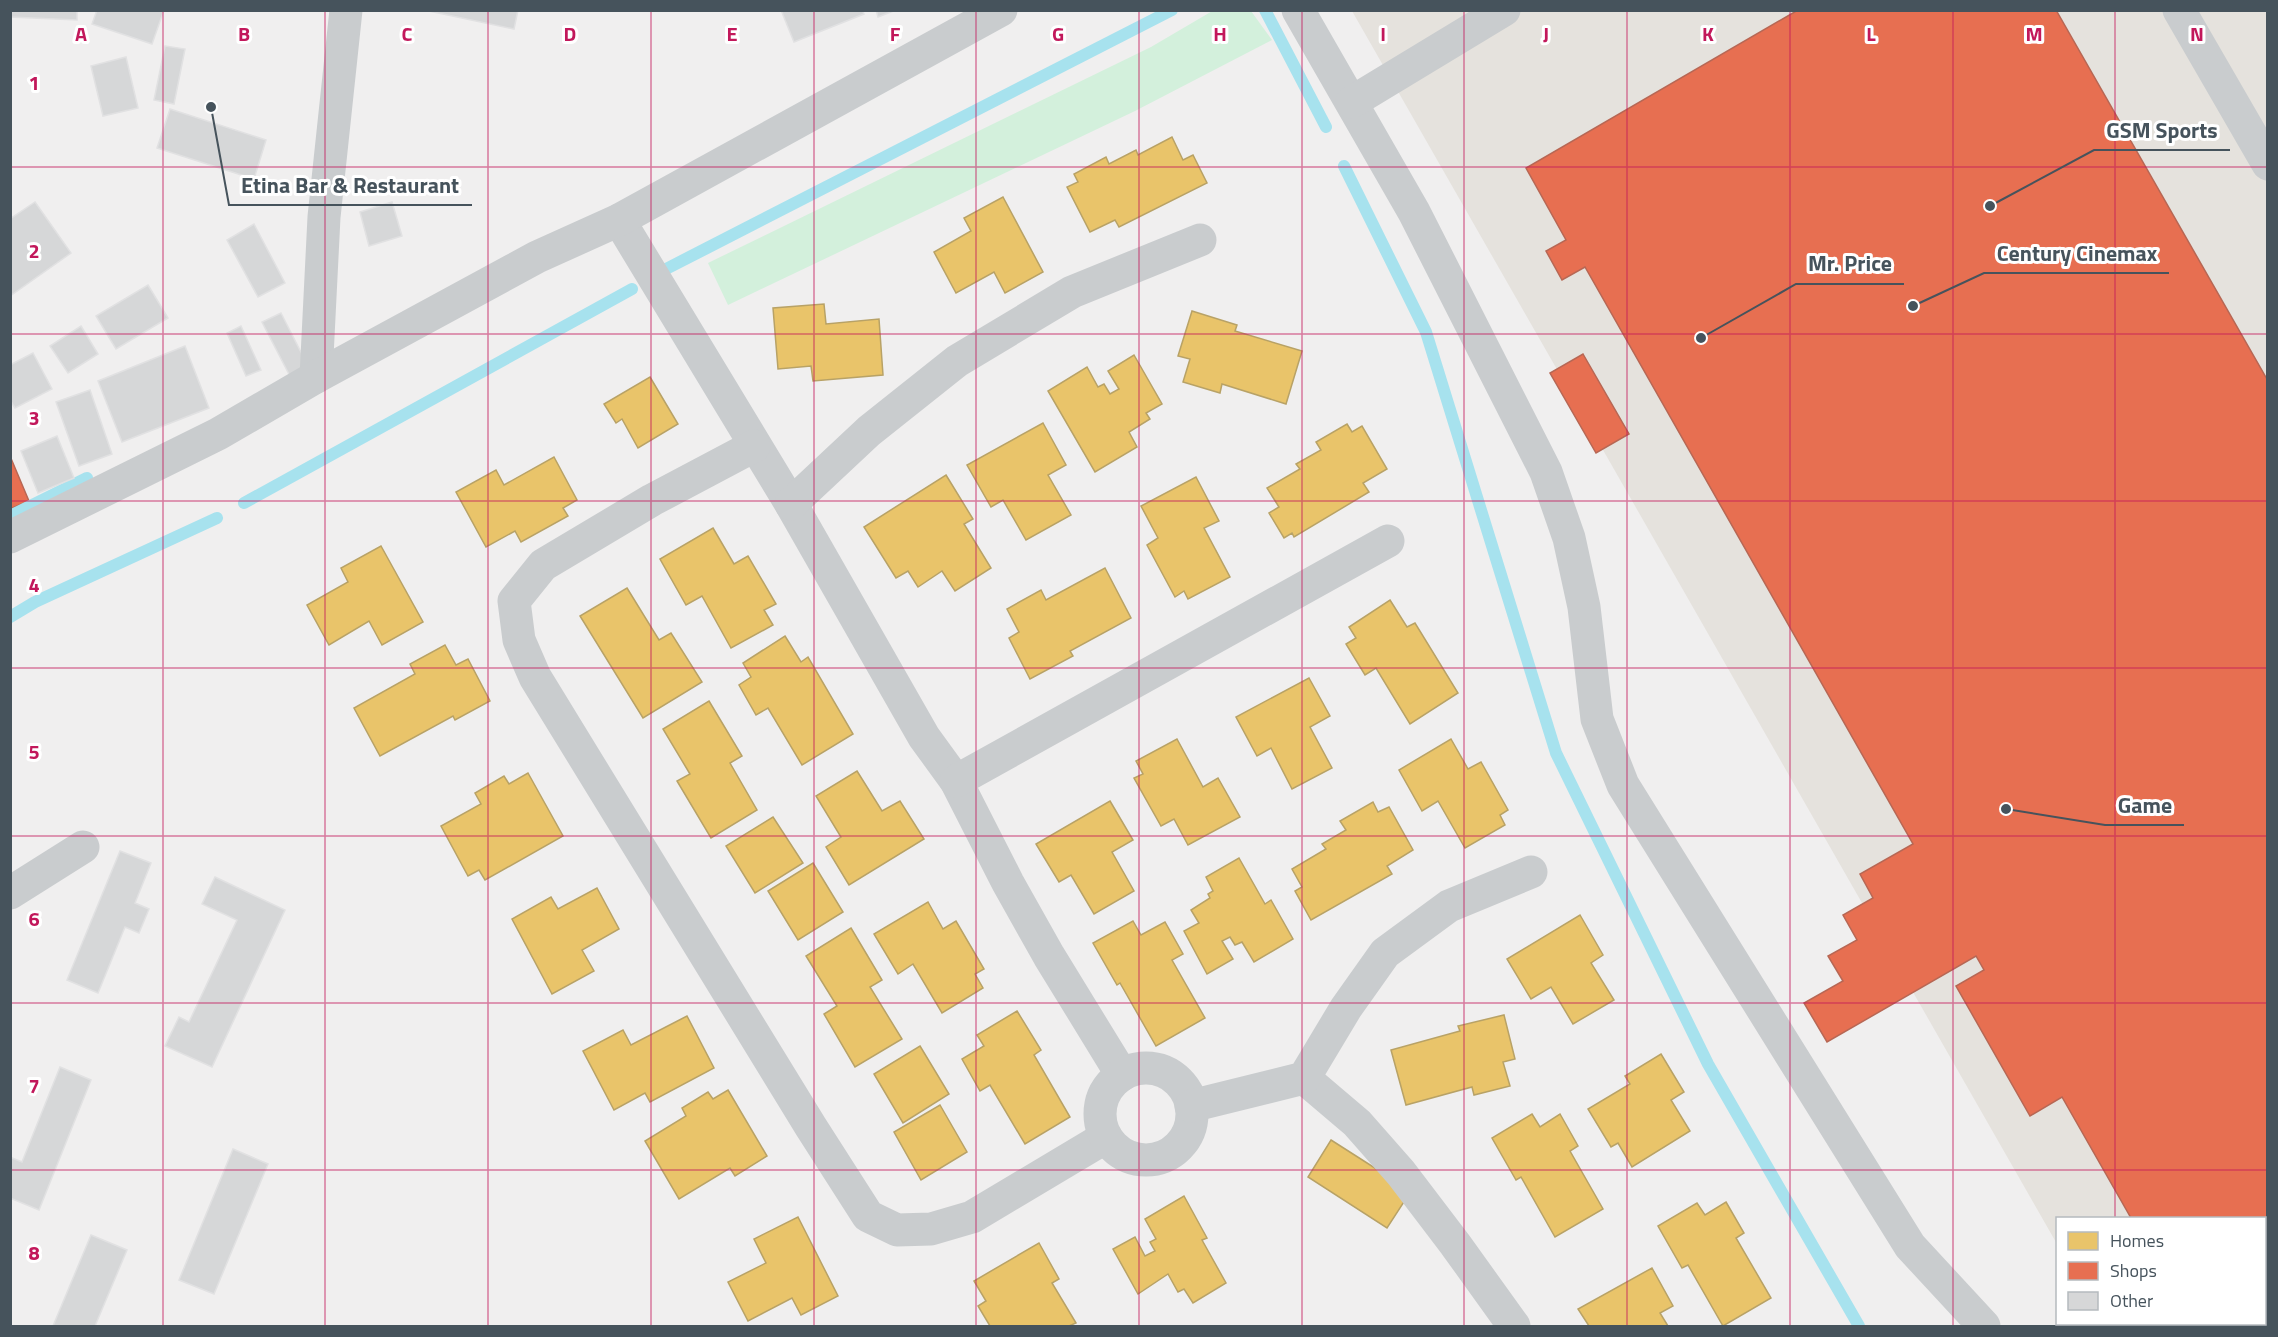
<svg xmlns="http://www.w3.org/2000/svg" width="2278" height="1337" viewBox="0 0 2278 1337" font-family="'Titillium Web',sans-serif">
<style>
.commercial{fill:#e5e2dd}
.green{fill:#d3f0dc}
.homes{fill:#e9c46a;stroke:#b8a266;stroke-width:1.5}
.shops{fill:#e76f51;stroke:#b76754;stroke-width:1.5}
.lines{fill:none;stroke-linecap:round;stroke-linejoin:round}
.stream{stroke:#a7e2ee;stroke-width:12}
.building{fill:#d6d7d8;stroke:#e1e1e2;stroke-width:1.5}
.minor{stroke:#c9ccce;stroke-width:33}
.grid{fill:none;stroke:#c2185b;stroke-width:1.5;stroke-opacity:0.55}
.grid-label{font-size:20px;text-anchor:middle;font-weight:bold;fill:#c2185b;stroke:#fff;stroke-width:6;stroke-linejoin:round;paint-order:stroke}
.leader{fill:none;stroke:#46535c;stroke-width:2}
.callout-dot{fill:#46535c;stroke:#fff;stroke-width:2}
.callout-label{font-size:22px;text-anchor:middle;font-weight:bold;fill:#46535c;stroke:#fff;stroke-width:6;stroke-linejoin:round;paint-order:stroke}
</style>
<rect width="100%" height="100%" fill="#f0efef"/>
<path class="commercial" d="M1352,11H2267V1326H2105L2103,1324H2264V1218H2058L2057,1244Z"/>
<path class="green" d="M1214,10L1251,11L1272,40L1135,111L728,305L708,263L1151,47Z"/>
<g class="homes">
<path d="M1172,137L1183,160L1193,155L1207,183L1119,227L1115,220L1090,232L1067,187L1078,182L1074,174L1106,157L1109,164L1136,150L1138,155Z"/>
<path d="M1003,197L1043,272L1005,293L994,272L956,293L934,252L971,231L964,218Z"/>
<path d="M824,304L826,324L879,319L883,375L813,381L811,366L778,369L773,308Z"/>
<path d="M1192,311L1237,325L1235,331L1302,351L1286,404L1222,384L1220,393L1183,382L1190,359L1178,356Z"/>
<path d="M1134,355L1162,404L1146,413L1150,419L1129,432L1137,447L1095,472L1048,391L1087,367L1098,387L1104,384L1110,394L1119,389L1108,371Z"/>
<path d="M650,377L678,424L638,448L622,419L616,423L604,404Z"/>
<path d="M1043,423L1066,465L1048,475L1071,515L1026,540L1003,500L991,507L967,465Z"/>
<path d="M1347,424L1352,432L1362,426L1387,469L1363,483L1369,492L1294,537L1292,533L1284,538L1269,513L1279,507L1267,488L1300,469L1296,464L1321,450L1316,442Z"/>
<path d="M554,457L577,500L563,508L568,516L521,542L515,531L486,547L456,492L496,470L504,485Z"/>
<path d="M946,475L973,519L964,524L991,568L955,591L942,571L918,587L908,571L896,578L864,527Z"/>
<path d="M1196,477L1219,521L1204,528L1230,577L1188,599L1184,591L1175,597L1147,545L1158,538L1141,506Z"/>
<path d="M713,528L734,564L748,556L776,604L764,610L773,625L731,648L702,596L686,605L660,559Z"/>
<path d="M381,546L423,622L382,645L369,621L329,645L307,605L348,582L341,568Z"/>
<path d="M1105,568L1131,618L1070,651L1073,656L1030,679L1009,638L1019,632L1007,609L1041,590L1046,600Z"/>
<path d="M627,588L659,640L671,633L702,682L643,718L580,616Z"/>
<path d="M1390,600L1407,627L1415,623L1458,693L1410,724L1376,668L1365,675L1346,644L1356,638L1349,627Z"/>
<path d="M785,636L801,662L808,657L853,734L802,765L768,708L756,715L739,685L751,677L743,663Z"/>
<path d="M445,645L456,665L468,659L490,701L455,720L453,716L380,756L354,708L415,674L410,664Z"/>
<path d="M1309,678L1330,716L1310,727L1332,768L1292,789L1271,748L1257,756L1236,717Z"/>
<path d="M709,701L742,756L730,763L757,810L711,838L677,781L690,774L663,729Z"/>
<path d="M1177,739L1203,787L1218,778L1240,817L1188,845L1174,819L1161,826L1134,778L1143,774L1136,761Z"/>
<path d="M1451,739L1468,769L1481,762L1508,810L1500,815L1505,825L1465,848L1438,801L1422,811L1399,770Z"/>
<path d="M857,771L882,811L900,801L924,839L849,885L826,847L841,837L816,796Z"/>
<path d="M528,773L563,836L485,880L479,870L468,876L441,826L481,804L475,793L504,776L509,784Z"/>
<path d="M1110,801L1133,840L1112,852L1134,891L1094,914L1071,875L1059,882L1036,844Z"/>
<path d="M1373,802L1378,812L1389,807L1413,850L1387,866L1392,874L1311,920L1295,891L1302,887L1292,869L1326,849L1322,844L1346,830L1340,821Z"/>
<path d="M773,817L803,863L755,893L726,846Z"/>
<path d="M1239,858L1265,904L1271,900L1293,939L1254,962L1242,942L1235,945L1230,937L1222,941L1233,959L1207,974L1184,931L1199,923L1191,910L1210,898L1208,894L1213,891L1206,877Z"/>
<path d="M813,863L843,912L798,940L768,891Z"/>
<path d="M597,888L619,929L582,950L594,971L552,994L512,919L551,897L558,909Z"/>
<path d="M928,902L943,929L956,921L984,969L975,974L983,988L942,1013L913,964L898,974L874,934Z"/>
<path d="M1580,915L1603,955L1591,963L1614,1000L1573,1024L1551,987L1531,999L1507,959Z"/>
<path d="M1133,921L1141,935L1165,922L1183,954L1172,960L1205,1018L1156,1046L1120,983L1117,985L1093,943Z"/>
<path d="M851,928L882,980L870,987L902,1039L855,1067L824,1014L837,1006L806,956Z"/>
<path d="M1017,1011L1041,1050L1034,1055L1070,1117L1025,1144L990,1085L980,1091L962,1059L984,1046L977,1035Z"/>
<path d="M1504,1015L1515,1059L1503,1062L1510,1086L1474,1095L1472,1087L1406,1105L1391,1050L1460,1031L1458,1026Z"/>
<path d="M687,1016L714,1068L650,1102L645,1093L614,1110L583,1051L623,1030L631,1045Z"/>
<path d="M920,1046L949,1094L903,1123L874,1074Z"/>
<path d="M1661,1054L1684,1092L1671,1100L1690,1131L1632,1167L1618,1143L1611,1147L1588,1109L1630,1084L1625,1076Z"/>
<path d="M728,1090L767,1156L735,1176L730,1168L679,1199L645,1141L686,1116L682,1108L708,1092L713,1099Z"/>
<path d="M940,1105L967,1152L921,1180L894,1132Z"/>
<path d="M1532,1114L1540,1127L1560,1114L1578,1146L1570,1151L1603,1209L1555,1237L1521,1177L1516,1180L1492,1138Z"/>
<path d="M1331,1140L1411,1191L1387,1228L1308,1177Z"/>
<path d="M1184,1196L1207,1238L1202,1240L1226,1283L1193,1303L1184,1289L1178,1292L1168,1274L1138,1294L1113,1249L1135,1237L1145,1256L1155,1251L1150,1242L1156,1239L1145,1219Z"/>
<path d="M1726,1202L1744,1233L1736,1238L1771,1298L1723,1326L1688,1265L1682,1268L1658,1226L1697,1203L1705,1215Z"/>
<path d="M798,1217L838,1296L801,1315L792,1298L748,1321L728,1282L766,1263L754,1239Z"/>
<path d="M1039,1243L1059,1279L1052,1283L1076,1323L1069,1326H990L978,1306L986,1301L974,1281Z"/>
<path d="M1652,1268L1673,1306L1660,1313L1668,1326H1589L1578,1309Z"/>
</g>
<g class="shops">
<path d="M1798,10H2056L2268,381V1326H2199L2197,1324H2264V1218H2131L2062,1097L2030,1116L1956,986L1984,970L1976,956L1827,1042L1804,1003L1843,981L1828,956L1857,940L1843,915L1873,898L1860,874L1913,844L1585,267L1562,280L1546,251L1566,240L1526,168Z"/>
<path d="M1583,354L1629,434L1596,453L1550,373Z"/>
<path d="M10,456L29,501L10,509Z"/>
</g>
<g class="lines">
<g class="stream">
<path d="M1265,10L1326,127"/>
<path d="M1344,166L1426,332L1556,753L1708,1064L1859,1326"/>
<path d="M666,269L1172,10"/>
<path d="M244,503L632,289"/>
<path d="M10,516L87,478"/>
<path d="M10,617L35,602L217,518"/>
</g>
</g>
<g class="building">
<path d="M10,10H77V20L10,17Z"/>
<path d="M97,10H164L152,44L92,24Z"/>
<path d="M424,10H518L514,29Z"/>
<path d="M781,10H862L864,14L794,42Z"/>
<path d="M876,10H896L878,17Z"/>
<path d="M165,46L185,49L174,104L154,100Z"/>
<path d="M126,57L138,108L103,116L91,66Z"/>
<path d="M170,109L266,140L254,179L157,148Z"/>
<path d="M35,202L71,253L10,296V219Z"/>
<path d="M392,202L402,236L369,246L360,212Z"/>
<path d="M254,224L285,283L258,297L227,240Z"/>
<path d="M148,285L168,318L116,349L96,316Z"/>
<path d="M281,313L310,370L292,380L262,322Z"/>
<path d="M81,326L98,354L68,373L50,346Z"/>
<path d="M241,326L261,370L246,376L227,333Z"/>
<path d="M185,346L209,408L122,442L98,381Z"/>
<path d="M33,353L52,389L15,408L10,400V365Z"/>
<path d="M90,390L112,454L79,466L56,402Z"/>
<path d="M57,436L74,478L38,493L21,451Z"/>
<path d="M120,851L151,863L135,903L149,909L139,933L125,927L98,993L67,980Z"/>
<path d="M215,877L285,910L212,1067L165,1046L179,1017L189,1022L237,920L202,904Z"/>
<path d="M60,1067L91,1080L39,1210L10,1198V1157L22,1162Z"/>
<path d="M233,1149L268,1164L214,1294L179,1280Z"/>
<path d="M91,1235L127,1250L95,1326H53Z"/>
</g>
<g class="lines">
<g class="minor">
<path d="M1298,10L1414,212L1546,472L1569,538L1584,607L1597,719L1623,785L1910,1246L1984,1326"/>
<path d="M2179,10L2268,164"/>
<path d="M1352,102L1504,10"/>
<path d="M619,220L791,504L924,737L956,781L1008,883L1049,956L1122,1075"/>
<path d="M316,377L324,217L346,10"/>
<path d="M754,446L652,500L543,565L514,601L519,640L535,677L811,1127L868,1216L897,1230L931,1229L972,1217L1106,1137"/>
<path d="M791,504L869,431L957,361L1072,292L1200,240"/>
<path d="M10,537L218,434L316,377L537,257L619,220L1001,10"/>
<path d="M956,781L1388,541"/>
<path d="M10,893L83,847"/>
<circle cx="1146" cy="1114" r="46"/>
<path d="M1304,1078L1357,1123L1401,1173L1455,1244L1514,1326"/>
<path d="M1191,1106L1304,1078L1346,1008L1385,953L1449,906L1531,872"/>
</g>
</g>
<path class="grid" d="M163,10V1326M325,10V1326M488,10V1326M651,10V1326M814,10V1326M976,10V1326M1139,10V1326M1302,10V1326M1464,10V1326M1627,10V1326M1790,10V1326M1953,10V1326M2115,10V1218M10,167H2268M10,334H2268M10,501H2268M10,668H2268M10,836H2268M10,1003H2268M10,1170H2268M2115,1324V1326"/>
<g class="grid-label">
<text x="81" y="41">A</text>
<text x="244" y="41">B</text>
<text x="407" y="41">C</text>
<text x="570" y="41">D</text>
<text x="732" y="41">E</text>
<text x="895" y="41">F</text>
<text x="1058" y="41">G</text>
<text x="1220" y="41">H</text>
<text x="1383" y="41">I</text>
<text x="1546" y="41">J</text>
<text x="1708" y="41">K</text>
<text x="1871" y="41">L</text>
<text x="2034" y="41">M</text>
<text x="2197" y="41">N</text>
<text x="34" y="90">1</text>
<text x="34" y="258">2</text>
<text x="34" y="425">3</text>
<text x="34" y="592">4</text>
<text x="34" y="759">5</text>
<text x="34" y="926">6</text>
<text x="34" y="1093">7</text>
<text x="34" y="1260">8</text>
</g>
<path class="leader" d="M1990 206L2094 150H2230M211 107L229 205H472M1913 306L1984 273H2169M1701 338L1796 284H1904M2006 809L2105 825H2184"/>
<g class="callout-dot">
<circle cx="1990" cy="206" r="6"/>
<circle cx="211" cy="107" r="6"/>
<circle cx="1913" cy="306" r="6"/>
<circle cx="1701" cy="338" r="6"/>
<circle cx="2006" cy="809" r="6"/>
</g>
<g class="callout-label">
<text x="2162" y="138">GSM Sports</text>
<text x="350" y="193">Etina Bar &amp; Restaurant</text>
<text x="2077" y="261">Century Cinemax</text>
<text x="1850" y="271">Mr. Price</text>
<text x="2145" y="813">Game</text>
</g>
<rect width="2278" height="1337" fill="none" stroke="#46535c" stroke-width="24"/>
<rect x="2056" y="1217" width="210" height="108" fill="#ffffff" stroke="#b5babe" stroke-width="1.5"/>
<rect x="2068" y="1232" width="30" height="18" fill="#e9c46a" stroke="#b5babe" stroke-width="1.5"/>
<text x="2110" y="1247" font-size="18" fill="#46535c">Homes</text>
<rect x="2068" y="1262" width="30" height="18" fill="#e76f51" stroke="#b5babe" stroke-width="1.5"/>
<text x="2110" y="1277" font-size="18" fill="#46535c">Shops</text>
<rect x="2068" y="1292" width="30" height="18" fill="#d6d7d8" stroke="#b5babe" stroke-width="1.5"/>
<text x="2110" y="1307" font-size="18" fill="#46535c">Other</text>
</svg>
